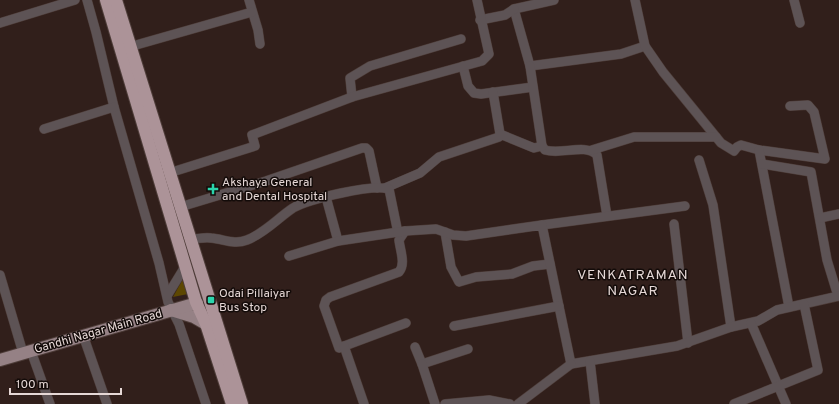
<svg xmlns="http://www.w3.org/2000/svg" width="839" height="404" viewBox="0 0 839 404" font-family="Overpass,sans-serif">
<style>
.green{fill:#5d4701}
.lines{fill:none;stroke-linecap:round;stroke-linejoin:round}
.minor-casing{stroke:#4e3d39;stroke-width:10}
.major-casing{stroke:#4e3d39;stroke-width:14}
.highway-casing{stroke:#4e3d39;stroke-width:14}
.minor{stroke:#5d5355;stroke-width:9}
.major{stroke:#958185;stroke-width:12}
.highway{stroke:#ac9398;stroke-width:12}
.poi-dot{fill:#2bd5ac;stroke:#130b09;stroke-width:1.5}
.labels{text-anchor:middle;stroke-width:3;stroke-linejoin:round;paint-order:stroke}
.poi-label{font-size:12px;fill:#e6d8d6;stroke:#130b09;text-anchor:start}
.street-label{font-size:12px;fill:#e6d8d6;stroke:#130b09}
.quarter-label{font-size:14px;letter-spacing:1px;fill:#e6d8d6;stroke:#130b09}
</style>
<rect width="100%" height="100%" fill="#311f1b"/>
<path class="green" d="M184,277L188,294L173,297Z"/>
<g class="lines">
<g class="minor-casing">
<g id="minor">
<path d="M87,0L96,32L114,107L159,263L168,302L179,324L206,404"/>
<path d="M249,0L258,30L260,44"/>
<path d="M554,0L514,9L530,66L621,54L645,46"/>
<path d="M635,0L645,46L663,72L721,143L734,151L737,147L741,145L759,150L825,159L814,112L808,105L790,106"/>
<path d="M794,0L800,23"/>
<path d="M480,20L505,15L514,9"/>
<path d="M0,23L75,0"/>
<path d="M129,47L252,12"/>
<path d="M463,66L468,86L474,93L481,94L533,87"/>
<path d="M493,92L500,134"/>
<path d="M352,97L350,78L370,66L461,39"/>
<path d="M44,129L114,107"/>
<path d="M542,146L545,150C562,155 585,143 597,155L607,216"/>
<path d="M592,150L634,137H716"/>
<path d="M759,150L789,307"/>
<path d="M699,160L713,205L731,327"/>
<path d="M762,164L811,172L827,260L838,296"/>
<path d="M169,173L255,146L252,135L352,97L482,61L489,54L477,0"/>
<path d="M385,188L420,173L439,157L499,137L500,134L534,148L542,146L530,66"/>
<path d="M326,197L338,241"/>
<path d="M180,207L266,181L362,148H366L369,151L377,188"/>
<path d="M820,218L839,214"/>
<path d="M674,224L688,343"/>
<path d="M542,225L685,206"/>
<path d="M405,231L399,240C400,250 406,264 399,272L330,297L326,300L324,306L339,348L406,323"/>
<path d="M445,232L451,267L459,282L476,277L512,274L533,266L550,264"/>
<path d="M190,239C197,239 204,237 211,238C224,239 234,245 247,240C265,233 278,218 293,208C308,199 372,184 389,189L398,233"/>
<path d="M289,256L338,241L405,231L436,229L453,235L466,236L542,225L571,364L677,346L731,327L758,321L777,310L839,296"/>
<path d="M0,275L23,353"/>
<path d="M167,296L186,265"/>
<path d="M751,323L786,404"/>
<path d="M454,326L559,306"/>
<path d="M83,335L107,404"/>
<path d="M344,346L364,404"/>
<path d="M415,347L422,364L468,349"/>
<path d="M31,351L50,404"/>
<path d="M590,361L595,404"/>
<path d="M422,364L435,404"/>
<path d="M445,404L489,400L510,404"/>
<path d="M518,404L571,364"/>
<path d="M734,404L818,370L804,304"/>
</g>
</g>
<g class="major-casing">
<g id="major">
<path d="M171,310L194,317L206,324"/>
<path d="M0,360L197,303"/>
</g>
</g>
<g class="highway-casing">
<g id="highway">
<path d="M106,0L196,302L206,324L232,404"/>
<path d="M116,0L242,404"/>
</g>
</g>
<use href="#minor" class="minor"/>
<use href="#major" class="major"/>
<use href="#highway" class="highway"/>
</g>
<g class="poi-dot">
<path d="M211 183h4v4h4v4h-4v4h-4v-4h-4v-4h4z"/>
<rect x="207" y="296" width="8" height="8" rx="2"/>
</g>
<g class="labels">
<g class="poi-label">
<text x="222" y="186">Akshaya General<tspan x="222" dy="14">and Dental Hospital</tspan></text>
<text x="219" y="297">Odai Pillaiyar<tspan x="219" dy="14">Bus Stop</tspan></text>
</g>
<g class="street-label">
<text transform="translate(98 331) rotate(-16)" y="4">Gandhi Nagar Main Road</text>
</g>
<g class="quarter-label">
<text x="633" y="279">VENKATRAMAN<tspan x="633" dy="16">NAGAR</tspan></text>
</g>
</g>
<path d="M10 388v6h111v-6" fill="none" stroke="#e6d8d6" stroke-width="2"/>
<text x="16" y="388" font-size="12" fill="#e6d8d6" stroke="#130b09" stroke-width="3" paint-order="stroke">100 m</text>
</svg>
